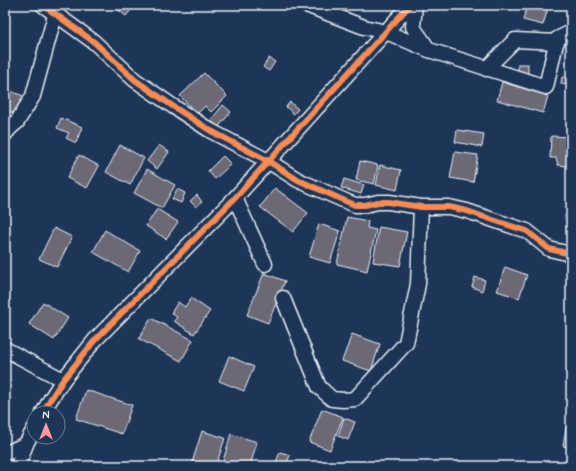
<svg xmlns="http://www.w3.org/2000/svg" width="576" height="471" viewBox="0 0 576 471" font-family="Mynerve,sans-serif">
<style>
.building{fill:#6c6975;stroke:#e8f1f8}
.lines{fill:none;stroke-linecap:round;stroke-linejoin:round}
.minor-casing{stroke:#e8f1f8;stroke-width:17}
.minor{stroke:#1d3557;stroke-width:14}
.cycleway-casing{stroke:#1d3557;stroke-width:8}
.cycleway{stroke:#f68b52;stroke-width:6}
</style>
<rect width="100%" height="100%" fill="#1d3557"/>
<filter id="ink" filterUnits="userSpaceOnUse"><feTurbulence type="fractalNoise" baseFrequency=".025" numOctaves="2"/><feDisplacementMap in="SourceGraphic" scale="8" xChannelSelector="R" yChannelSelector="G"/><feConvolveMatrix kernelMatrix="1 2 1 2 8 2 1 2 1" color-interpolation-filters="sRGB"/></filter>
<g filter="url(#ink)">
<g class="building">
<path d="M112,5H135L126,16Z"/>
<path d="M527,5H538L548,8L543,25L523,20Z"/>
<path d="M269,58L275,62L269,71L263,67Z"/>
<rect x="518" y="64" width="10" height="11"/>
<path d="M204,73L227,96L211,112L205,106L197,114L180,96Z"/>
<path d="M562,77L571,78V85L561,84Z"/>
<path d="M502,82L548,96L543,113L497,100Z"/>
<path d="M5,89L23,96L17,114L5,110Z"/>
<path d="M290,102L298,109L294,114L286,107Z"/>
<path d="M223,105L231,112L215,131L208,124Z"/>
<path d="M61,118L82,127L76,143L66,138L69,133L57,128Z"/>
<path d="M457,130L484,134L482,147L455,142Z"/>
<path d="M551,136L571,137V162H569V166L558,165L556,158H550Z"/>
<path d="M120,145L144,158L130,185L106,172Z"/>
<path d="M159,145L169,152L157,169L147,161Z"/>
<path d="M455,152L478,155L473,182L450,178Z"/>
<path d="M79,155L99,166L87,188L67,178Z"/>
<path d="M223,156L231,164L215,179L208,171Z"/>
<path d="M360,161L378,165L374,184L356,180Z"/>
<path d="M380,165L401,170L397,190L376,185Z"/>
<path d="M147,169L175,185L162,208L134,193Z"/>
<path d="M344,179L364,185L361,194L341,188Z"/>
<path d="M275,188L308,213L293,232L260,207Z"/>
<path d="M177,189L185,193L181,203L172,199Z"/>
<path d="M197,195L202,202L196,207L190,201Z"/>
<path d="M157,209L178,222L166,239L146,226Z"/>
<path d="M571,214V248H570L565,215Z"/>
<path d="M347,217L368,221L367,228L376,230L367,271L337,264Z"/>
<path d="M319,224L340,231L330,263L309,257Z"/>
<path d="M379,227L407,232L400,266L373,262Z"/>
<path d="M54,228L72,237L57,267L39,259Z"/>
<path d="M105,230L140,251L128,272L93,252Z"/>
<path d="M505,267L527,275L519,298L497,291Z"/>
<path d="M264,273L285,281L268,323L247,315Z"/>
<path d="M475,277L485,280L482,291L472,287Z"/>
<path d="M191,298L210,311L194,334L174,321L177,317L171,313L178,302L185,307Z"/>
<path d="M43,302L68,318L54,340L29,324Z"/>
<path d="M151,318L193,340L181,361L139,339Z"/>
<path d="M352,334L380,344L371,371L342,361Z"/>
<path d="M229,356L254,367L244,391L219,381Z"/>
<path d="M86,390L132,405L122,434L76,419Z"/>
<path d="M322,409L343,417L330,450L309,442Z"/>
<path d="M344,418L355,422L348,440L338,436Z"/>
<path d="M566,427H571V447L563,446Z"/>
<path d="M202,431L225,438L216,466H191Z"/>
<path d="M231,434L257,442L250,466H240L223,461Z"/>
<path d="M280,452L290,455L286,466L275,465Z"/>
</g>
<g class="lines">
<g class="minor-casing">
<g id="minor">
<path d="M43,5L94,42L135,80L174,107L211,131L268,161L298,180L343,200L355,205H365L378,202H389L421,207H449L467,211L502,223L527,231L549,249L571,254"/>
<path d="M306,5L364,27L386,32L429,50L546,87L557,39L571,32"/>
<path d="M415,5L413,27L429,50"/>
<path d="M486,69L515,40L557,42"/>
<path d="M5,134L10,128L17,122L33,96L55,15"/>
<path d="M235,198L265,264"/>
<path d="M283,298L319,387L332,399L343,400L355,399L406,343L418,284L421,207"/>
<path d="M5,349L63,380"/>
<path d="M43,413L50,400L63,380L95,340L235,198L410,5"/>
<path d="M5,452H9L26,444"/>
<path d="M18,466L26,444L34,429"/>
</g>
</g>
<use href="#minor" class="minor"/>
<g class="cycleway-casing">
<g id="cycleway">
<path d="M43,5L94,42L135,80L174,107L211,131L268,161L298,180L343,200L355,205H365L378,202H389L421,207H449L467,211L502,223L527,231L549,249L571,254"/>
<path d="M43,413L50,400L63,380L95,340L235,198L410,5"/>
</g>
</g>
<use href="#cycleway" class="cycleway"/>
</g>
</g>
<rect width="576" height="471" fill="none" stroke="#1d3557" stroke-width="20"/>
<rect x="10" y="10" width="556" height="451" fill="none" stroke="#e8f1f8" stroke-width="1.5" filter="url(#ink)"/>
<g transform="translate(46 425)"><circle r="19" fill="#1d3557" stroke="#6e8097"/>
<path d="M0-3L7 15L0 10L-7 15Z" fill="#ff9aa2"/>
<text y="-6" font-size="11" font-weight="bold" text-anchor="middle" fill="#e8f1f8">N</text>
</g>
</svg>
